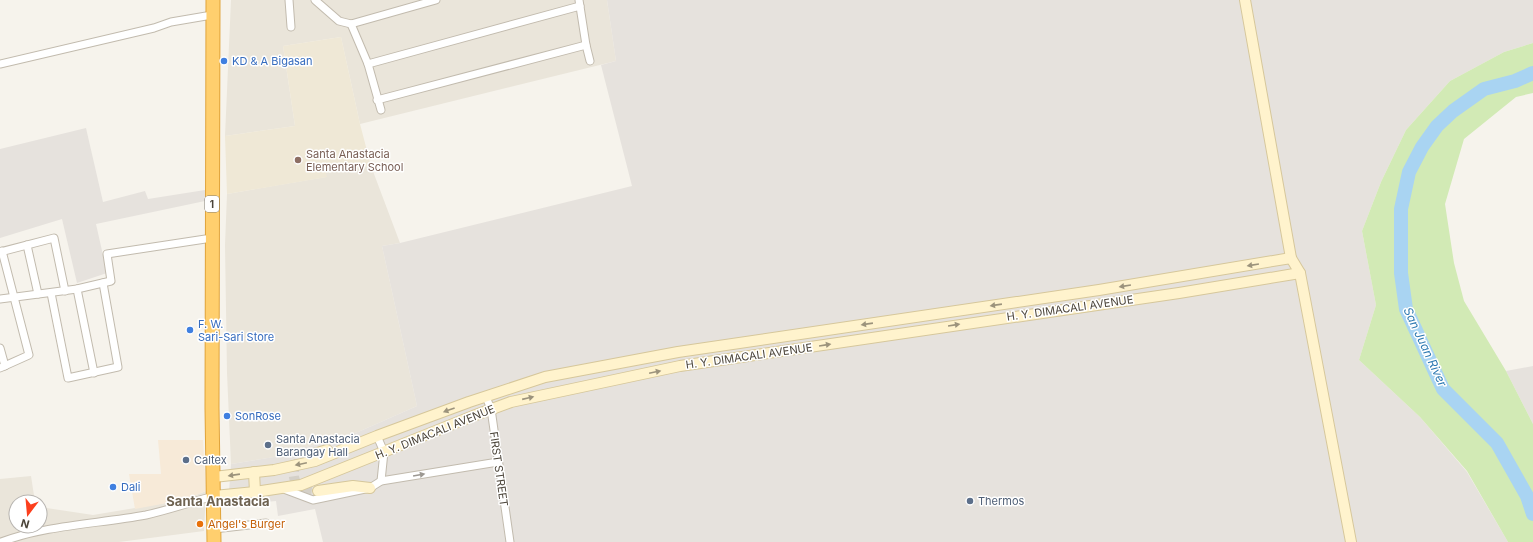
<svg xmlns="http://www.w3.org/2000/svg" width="1533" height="542" viewBox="0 0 1533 542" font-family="Inter,sans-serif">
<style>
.residential{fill:#eae5da}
.commercial{fill:#f7ead8}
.industrial{fill:#e6e2dd}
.education{fill:#efe8d6}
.green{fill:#d2eab5}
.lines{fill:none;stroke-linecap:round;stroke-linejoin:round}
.river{stroke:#a9d4f2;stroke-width:14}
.secondary-tunnel{stroke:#d4d0c8;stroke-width:10;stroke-dasharray:10 5;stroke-linecap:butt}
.street-casing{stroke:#c2bbae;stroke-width:9}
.secondary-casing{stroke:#d6c79b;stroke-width:12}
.highway-casing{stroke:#e0a43c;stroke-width:15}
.street{stroke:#fff;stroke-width:7}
.secondary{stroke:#fff3cd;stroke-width:10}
.highway{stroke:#ffcf6e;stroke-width:13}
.oneway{fill:#9c937c}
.oneway2{fill:#9c9892}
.shop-dot{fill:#3f7fe0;stroke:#fff;stroke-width:1.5}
.education-dot{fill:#8d6e63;stroke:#fff;stroke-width:1.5}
.service-dot{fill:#5c6f8a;stroke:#fff;stroke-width:1.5}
.food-dot{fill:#e8710a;stroke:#fff;stroke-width:1.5}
.labels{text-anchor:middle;stroke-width:3;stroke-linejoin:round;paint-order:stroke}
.shield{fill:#fff;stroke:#817c74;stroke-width:1}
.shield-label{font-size:10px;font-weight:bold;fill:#4b4439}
.shop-label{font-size:11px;fill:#366cbe;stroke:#fff;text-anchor:start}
.education-label{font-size:11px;fill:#785e54;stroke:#fff;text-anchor:start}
.street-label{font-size:11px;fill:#4b4439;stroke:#fff}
.service-label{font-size:11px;fill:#4e5e75;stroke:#fff;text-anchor:start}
.food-label{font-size:11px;fill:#c56008;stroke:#fff;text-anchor:start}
.water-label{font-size:12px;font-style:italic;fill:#2e7ab2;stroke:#fff}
.quarter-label{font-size:13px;font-weight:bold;fill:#6e6250;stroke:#fff}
</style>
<rect width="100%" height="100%" fill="#f6f3ec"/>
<g class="residential">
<path d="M231,0H607L616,61L360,124L341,37L283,46L295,126L225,136Z"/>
<path d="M371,166L400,243L382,246L417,406L358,432L292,451L293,454L231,464L227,373L225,245L227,194L326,177V173Z"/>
<path d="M31,476L35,502H16V526H40V507L93,515L183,500L206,491L204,531L119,542H0V479Z"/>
</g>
<path class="commercial" d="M158,440H203L206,491L183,500L135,509L129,474H161Z"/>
<g class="industrial">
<path d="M607,0H1533V43L1504,52L1450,81L1406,130L1381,182L1362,231L1376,305L1359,360L1420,417L1467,472L1508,542H323L315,509L278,516L276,501L228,506L231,464L292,454V451L358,432L417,406L382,246L400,243L632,186L601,65L616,61Z"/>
<path d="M86,128L103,202L145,191L148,199L205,190V201L96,224L107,273L77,283L62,219L0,238V149Z"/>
<path d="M1533,366V424L1506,371Z"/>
</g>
<path class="education" d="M341,37L360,124L371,166L326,173L327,177L227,194L225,136L295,126L283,46Z"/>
<path class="green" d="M1533,43V93L1516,97L1464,139L1445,204L1454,263L1464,301L1506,371L1533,424V542H1508L1467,471L1420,417L1359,360L1376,305L1362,231L1381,182L1406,130L1450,81L1504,52Z"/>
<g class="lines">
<path class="river" d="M1533,73L1515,81L1484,89L1453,111L1437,126L1422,147L1409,172L1401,209V273L1406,309L1443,389L1497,443L1527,496L1533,514"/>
<path class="secondary-tunnel" d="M311,455C284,462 290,494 318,491"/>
<g class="street-casing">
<g id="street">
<path d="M289,0L291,27"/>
<path d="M315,0L339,21L351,24L436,0"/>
<path d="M579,0L586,45L590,61"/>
<path d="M351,24L368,64L381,110"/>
<path d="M0,64L154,28L171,22L212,15"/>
<path d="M368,64L580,6"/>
<path d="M377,100L586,45"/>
<path d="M27,245L38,294"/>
<path d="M0,252L54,238L65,291"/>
<path d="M77,289L94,373"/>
<path d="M51,293L68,378L118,367L103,283"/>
<path d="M0,299L77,289L111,281L107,254L212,238"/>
<path d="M0,348L5,366"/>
<path d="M0,368L29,355L2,251"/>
<path d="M486,397L491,409L510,542"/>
<path d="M377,436L384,452L381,481"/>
<path d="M281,488L313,500L370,488L381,481L498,462"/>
<path d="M214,529L266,523"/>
<path d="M1,542C47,525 97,524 146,515C169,510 191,502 214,496"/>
</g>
</g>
<g class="secondary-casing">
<g id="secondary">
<path d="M1245,0L1291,258L1300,273L1351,542"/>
<path d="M311,455L327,450"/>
<path d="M254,472L255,492"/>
<path d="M214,477L274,470L315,461L377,436L469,402L545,377L678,352L1099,290L1291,258"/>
<path d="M318,491L353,486L370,488"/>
<path d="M214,496L255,492L301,485L473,416L511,402L680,366L1179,293L1300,273"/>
</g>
</g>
<g class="highway-casing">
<path id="highway" d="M213,0L212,408L214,542"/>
</g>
<use href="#street" class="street"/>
<use href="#secondary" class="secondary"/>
<use href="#highway" class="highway"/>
</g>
<defs><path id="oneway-solid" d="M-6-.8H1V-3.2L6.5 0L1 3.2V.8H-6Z"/></defs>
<g class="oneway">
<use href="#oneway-solid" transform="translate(1253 265) rotate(171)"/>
<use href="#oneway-solid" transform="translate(1125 286) rotate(171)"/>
<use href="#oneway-solid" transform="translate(996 305) rotate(172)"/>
<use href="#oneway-solid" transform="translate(867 324) rotate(172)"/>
<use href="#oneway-solid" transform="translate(954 325) rotate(-9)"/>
<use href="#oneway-solid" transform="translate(825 345) rotate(-9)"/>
<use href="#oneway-solid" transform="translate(655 372) rotate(-12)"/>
<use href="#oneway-solid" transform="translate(528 398) rotate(-13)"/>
<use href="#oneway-solid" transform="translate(449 410) rotate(160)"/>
<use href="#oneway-solid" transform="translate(301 464) rotate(168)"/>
<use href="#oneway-solid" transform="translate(234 475) rotate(172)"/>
</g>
<use class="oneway2" href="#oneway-solid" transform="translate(419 475) rotate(-10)"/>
<g class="shop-dot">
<circle cx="224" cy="61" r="4"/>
<circle cx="190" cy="330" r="4"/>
<circle cx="227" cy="416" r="4"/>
<circle cx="113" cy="487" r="4"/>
</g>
<circle class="education-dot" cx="298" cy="160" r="4"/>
<g class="service-dot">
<circle cx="268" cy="445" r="4"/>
<circle cx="186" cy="460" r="4"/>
<circle cx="970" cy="501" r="4"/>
</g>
<circle class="food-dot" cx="200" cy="524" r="4"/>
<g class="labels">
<rect class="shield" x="205" y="196" width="14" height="16" rx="3"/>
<g class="shield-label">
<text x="212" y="208">1</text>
</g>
<g class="shop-label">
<text x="232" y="65">KD &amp; A Bigasan</text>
<text x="198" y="328">F. W.<tspan x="198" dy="13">Sari-Sari Store</tspan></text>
<text x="235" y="420">SonRose</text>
<text x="121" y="491">Dali</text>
</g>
<g class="education-label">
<text x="306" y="158">Santa Anastacia<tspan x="306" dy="13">Elementary School</tspan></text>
</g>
<g class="street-label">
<text transform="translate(1070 308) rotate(-8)" y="4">H. Y. DIMACALI AVENUE</text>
<text transform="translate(749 356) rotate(-8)" y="4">H. Y. DIMACALI AVENUE</text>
<text transform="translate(435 432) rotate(-22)" y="4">H. Y. DIMACALI AVENUE</text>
<text transform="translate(499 469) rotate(82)" y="4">FIRST STREET</text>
</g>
<g class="service-label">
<text x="276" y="443">Santa Anastacia<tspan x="276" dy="13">Barangay Hall</tspan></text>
<text x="194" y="464">Caltex</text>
<text x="978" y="505">Thermos</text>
</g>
<g class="food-label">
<text x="208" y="528">Angel's Burger</text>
</g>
<g class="water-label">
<text transform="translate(1425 347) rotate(65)" y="4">San Juan River</text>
</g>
<g class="quarter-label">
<text x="218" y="506">Santa Anastacia</text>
</g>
</g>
<g transform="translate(28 514) rotate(196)"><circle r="19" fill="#ffffff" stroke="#b7b4b0"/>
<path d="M0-3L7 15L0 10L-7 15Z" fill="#fc3f1d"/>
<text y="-6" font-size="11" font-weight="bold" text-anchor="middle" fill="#4b4439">N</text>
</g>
</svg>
